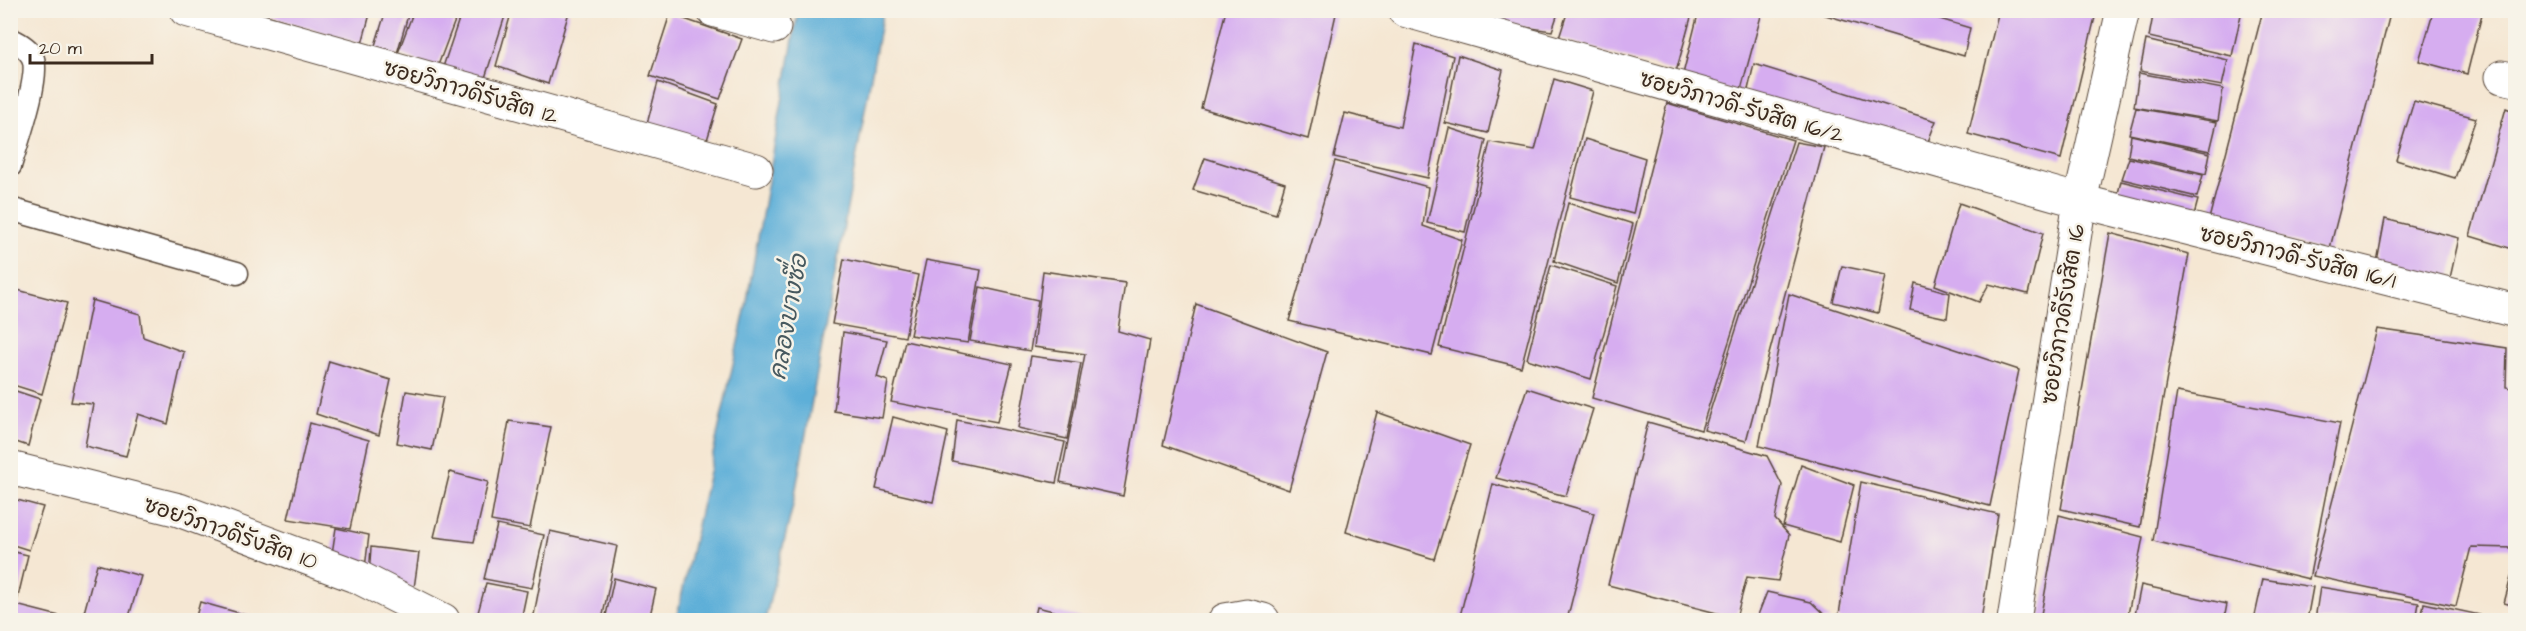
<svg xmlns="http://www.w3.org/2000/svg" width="2526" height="631" viewBox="0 0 2526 631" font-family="'Architects Daughter','Playpen Sans Thai',sans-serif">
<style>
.water{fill:#5dafd8;stroke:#4c6c7b;stroke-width:1.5}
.building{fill:#d6adf0}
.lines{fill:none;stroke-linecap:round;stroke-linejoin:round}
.service-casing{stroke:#574639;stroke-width:25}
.minor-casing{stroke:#574639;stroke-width:35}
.tertiary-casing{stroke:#574639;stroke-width:35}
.service{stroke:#fff;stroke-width:22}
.minor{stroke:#fff;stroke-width:33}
.tertiary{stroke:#fff;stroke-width:33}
.labels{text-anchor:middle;stroke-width:5;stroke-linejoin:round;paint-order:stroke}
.street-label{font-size:22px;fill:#3b2a1e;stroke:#f7f3e8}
.water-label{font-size:24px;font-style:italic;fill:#47595f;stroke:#f7f3e8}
</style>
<rect width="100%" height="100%" fill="#f7f3e8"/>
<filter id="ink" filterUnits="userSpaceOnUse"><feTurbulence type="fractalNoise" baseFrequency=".0167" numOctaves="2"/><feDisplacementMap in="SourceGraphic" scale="12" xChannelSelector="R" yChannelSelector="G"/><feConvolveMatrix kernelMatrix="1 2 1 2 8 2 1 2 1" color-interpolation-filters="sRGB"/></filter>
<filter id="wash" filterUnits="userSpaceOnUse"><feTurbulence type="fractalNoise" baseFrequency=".008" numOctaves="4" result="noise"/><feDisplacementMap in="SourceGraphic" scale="24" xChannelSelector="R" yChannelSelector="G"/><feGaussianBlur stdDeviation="1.35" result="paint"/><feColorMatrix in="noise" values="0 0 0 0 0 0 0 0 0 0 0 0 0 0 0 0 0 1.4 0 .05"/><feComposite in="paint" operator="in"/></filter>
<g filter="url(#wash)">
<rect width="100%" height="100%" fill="#f5e7d3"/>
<path class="water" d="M798,11H883L793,505L765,620H676L746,306Z"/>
<g id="blocks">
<g class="building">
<path d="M250,10H371L362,44Z"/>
<path d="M386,10L409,12L396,57L373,52Z"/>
<path d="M414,10H459L437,68L398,53Z"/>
<path d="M462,10H499L506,13L484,81L443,67Z"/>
<path d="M512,10L569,12L548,84L496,66Z"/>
<path d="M1226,10H1325L1336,14L1308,139L1201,108Z"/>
<path d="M1492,10H1559L1552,31L1489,22Z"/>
<path d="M1568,10H1693L1676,72L1559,38Z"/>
<path d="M1699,10H1745L1761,16L1740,93L1682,78Z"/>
<path d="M1910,10L1970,28L1964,56L1812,11Z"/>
<path d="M1999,10H2090L2096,13L2061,159L1968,134Z"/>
<path d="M2154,10H2242L2232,56L2149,37Z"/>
<path d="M2263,10H2391L2329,252L2209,219Z"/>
<path d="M2434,10H2483L2467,74L2419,61Z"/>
<path d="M670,14L742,39L720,99L650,76Z"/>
<path d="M2146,40L2228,60L2222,86L2140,71Z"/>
<path d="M1416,44L1453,56L1428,178L1334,157L1345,113L1400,127Z"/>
<path d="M1458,55L1503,70L1488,133L1445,123Z"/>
<path d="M1754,64L1936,121L1926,147L1747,94Z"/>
<path d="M2139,73L2223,89L2218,121L2134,107Z"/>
<path d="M1554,79L1593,91L1521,367L1439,347L1490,142L1535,150Z"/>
<path d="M658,82L718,104L707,140L647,124Z"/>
<path d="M2414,101L2476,118L2455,178L2396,160Z"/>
<path d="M1667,103L1793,140L1701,430L1592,398Z"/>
<path d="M2136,108L2217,122L2210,151L2129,134Z"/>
<path d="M2506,108L2516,112V250L2470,236Z"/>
<path d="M1449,128L1486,140L1465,232L1427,223Z"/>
<path d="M2131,135L2210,153L2206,174L2128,156Z"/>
<path d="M1585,139L1645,158L1633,214L1570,197Z"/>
<path d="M1796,142L1824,147L1746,441L1704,430Z"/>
<path d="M1205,158L1285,183L1276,214L1193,190Z"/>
<path d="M2129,158L2203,175L2197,197L2122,179Z"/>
<path d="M1335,161L1428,187L1423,226L1462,240L1432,355L1289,321Z"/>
<path d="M2121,181L2198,200L2191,226L2115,206Z"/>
<path d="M1568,203L1633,224L1618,283L1554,261Z"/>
<path d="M1959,203L2043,233L2028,294L1989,284L1979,302L1935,285Z"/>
<path d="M2385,219L2459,238L2448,287L2375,273Z"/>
<path d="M2110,233L2189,254L2140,527L2061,509Z"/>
<path d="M844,259L918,275L905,337L832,324Z"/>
<path d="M926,260L981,270L968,343L910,335Z"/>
<path d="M1551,265L1617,286L1591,379L1527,359Z"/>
<path d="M1842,266L1886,275L1878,313L1833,302Z"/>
<path d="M1043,271L1125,283L1118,331L1150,340L1123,496L1060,482L1085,354L1034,347Z"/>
<path d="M1915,283L1950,293L1947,318L1910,310Z"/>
<path d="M980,287L1038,300L1030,351L970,341Z"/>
<path d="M10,288L67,303L42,394L10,384Z"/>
<path d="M1789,294L2019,370L1990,506L1759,446Z"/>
<path d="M92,300L140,314L143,337L184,352L168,424L138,414L126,456L85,446L93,404L71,402Z"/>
<path d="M1196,304L1327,352L1289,490L1163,445Z"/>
<path d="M2377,329L2507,348L2506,387L2516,389V548L2471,547L2456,606L2313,576Z"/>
<path d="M843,332L887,340L877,377L888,381L882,418L834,411Z"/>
<path d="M905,341L1012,364L997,422L891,402Z"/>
<path d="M1031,356L1081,363L1067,439L1018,428Z"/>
<path d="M329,361L391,380L379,435L316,414Z"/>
<path d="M1527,388L1593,409L1566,496L1496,478Z"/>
<path d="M10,389L40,399L28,446L10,440Z"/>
<path d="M406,391L443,397L432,450L397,443Z"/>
<path d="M2177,392L2340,423L2309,579L2153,541Z"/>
<path d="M1377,412L1470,445L1434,559L1346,532Z"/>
<path d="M893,417L948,432L933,502L876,489Z"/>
<path d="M957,420L1065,442L1056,483L952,461Z"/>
<path d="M509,421L551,427L530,528L491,521Z"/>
<path d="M1648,422L1767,456L1782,485L1775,519L1789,535L1778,581L1747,577L1736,618L1608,585Z"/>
<path d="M310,423L369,440L350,529L288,519Z"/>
<path d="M1801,465L1854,485L1840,542L1783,526Z"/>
<path d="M450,472L488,482L474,542L434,537Z"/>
<path d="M1861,482L1998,514L1981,620H1838Z"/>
<path d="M1493,484L1594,513L1567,620H1459Z"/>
<path d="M10,498L43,507L29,550L10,544Z"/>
<path d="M2059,515L2143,537L2127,620H2040Z"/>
<path d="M497,525L544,535L532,588L484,579Z"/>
<path d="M336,528L369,535L365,568L331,560Z"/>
<path d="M550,531L617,546L602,620H533Z"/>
<path d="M371,547L419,553L414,588L369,576Z"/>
<path d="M10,551L28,555L16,605L75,620H10Z"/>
<path d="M2516,559V606L2504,603Z"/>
<path d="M97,564L141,576L128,620H82Z"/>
<path d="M614,578L656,589L649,620H605Z"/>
<path d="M2263,579L2313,587L2307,620H2254Z"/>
<path d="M486,583L527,591L521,620H476Z"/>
<path d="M2141,585L2227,604L2224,620H2134Z"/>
<path d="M2320,587L2419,603L2416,620H2315Z"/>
<path d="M1767,592L1811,602L1830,620H1756Z"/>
<path d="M200,602L257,618L256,620H195Z"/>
<path d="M2424,603L2480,615L2479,620H2421Z"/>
<path d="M1037,607L1089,620H1034Z"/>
</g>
</g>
</g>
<g filter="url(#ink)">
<use href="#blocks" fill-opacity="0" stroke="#574639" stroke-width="1.5"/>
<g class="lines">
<g class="service-casing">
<g id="service">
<path d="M10,39C19,43 28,48 32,56C42,73 16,145 10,166"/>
<path d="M10,209L237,273"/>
</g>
</g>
<g class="minor-casing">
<g id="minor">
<path d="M186,10L756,170"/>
<path d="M713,10L774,27"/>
<path d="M1404,10L2080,201L2516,311"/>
<path d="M2502,77L2516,80"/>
<path d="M10,468L179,510L358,577L443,620"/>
<path d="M1225,620L1247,616L1263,620"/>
</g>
</g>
<g class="tertiary-casing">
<path id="tertiary" d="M2014,620L2080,201L2123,10"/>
</g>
<use href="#service" class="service"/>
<use href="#minor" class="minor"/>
<use href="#tertiary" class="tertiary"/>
</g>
</g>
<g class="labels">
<g class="street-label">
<text transform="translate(471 91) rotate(16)" y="8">ซอยวิภาวดีรังสิต 12</text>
<text transform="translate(1742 106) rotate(16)" y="8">ซอยวิภาวดี-รังสิต 16/2</text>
<text transform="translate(2298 256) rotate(14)" y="8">ซอยวิภาวดี-รังสิต 16/1</text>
<text transform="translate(2062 314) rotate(-81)" y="8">ซอยวิภาวดีรังสิต 16</text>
<text transform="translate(231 532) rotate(19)" y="8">ซอยวิภาวดีรังสิต 10</text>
</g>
<g class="water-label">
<text transform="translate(788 317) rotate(-80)" y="8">คลองบางซื่อ</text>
</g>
</g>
<rect width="2526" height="631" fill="none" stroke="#f7f3e8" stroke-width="36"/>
<path d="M30 54v9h122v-9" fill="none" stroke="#3b2a1e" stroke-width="3"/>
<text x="39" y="54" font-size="18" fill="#3b2a1e" stroke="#f7f3e8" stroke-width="4.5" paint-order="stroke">20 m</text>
</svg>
